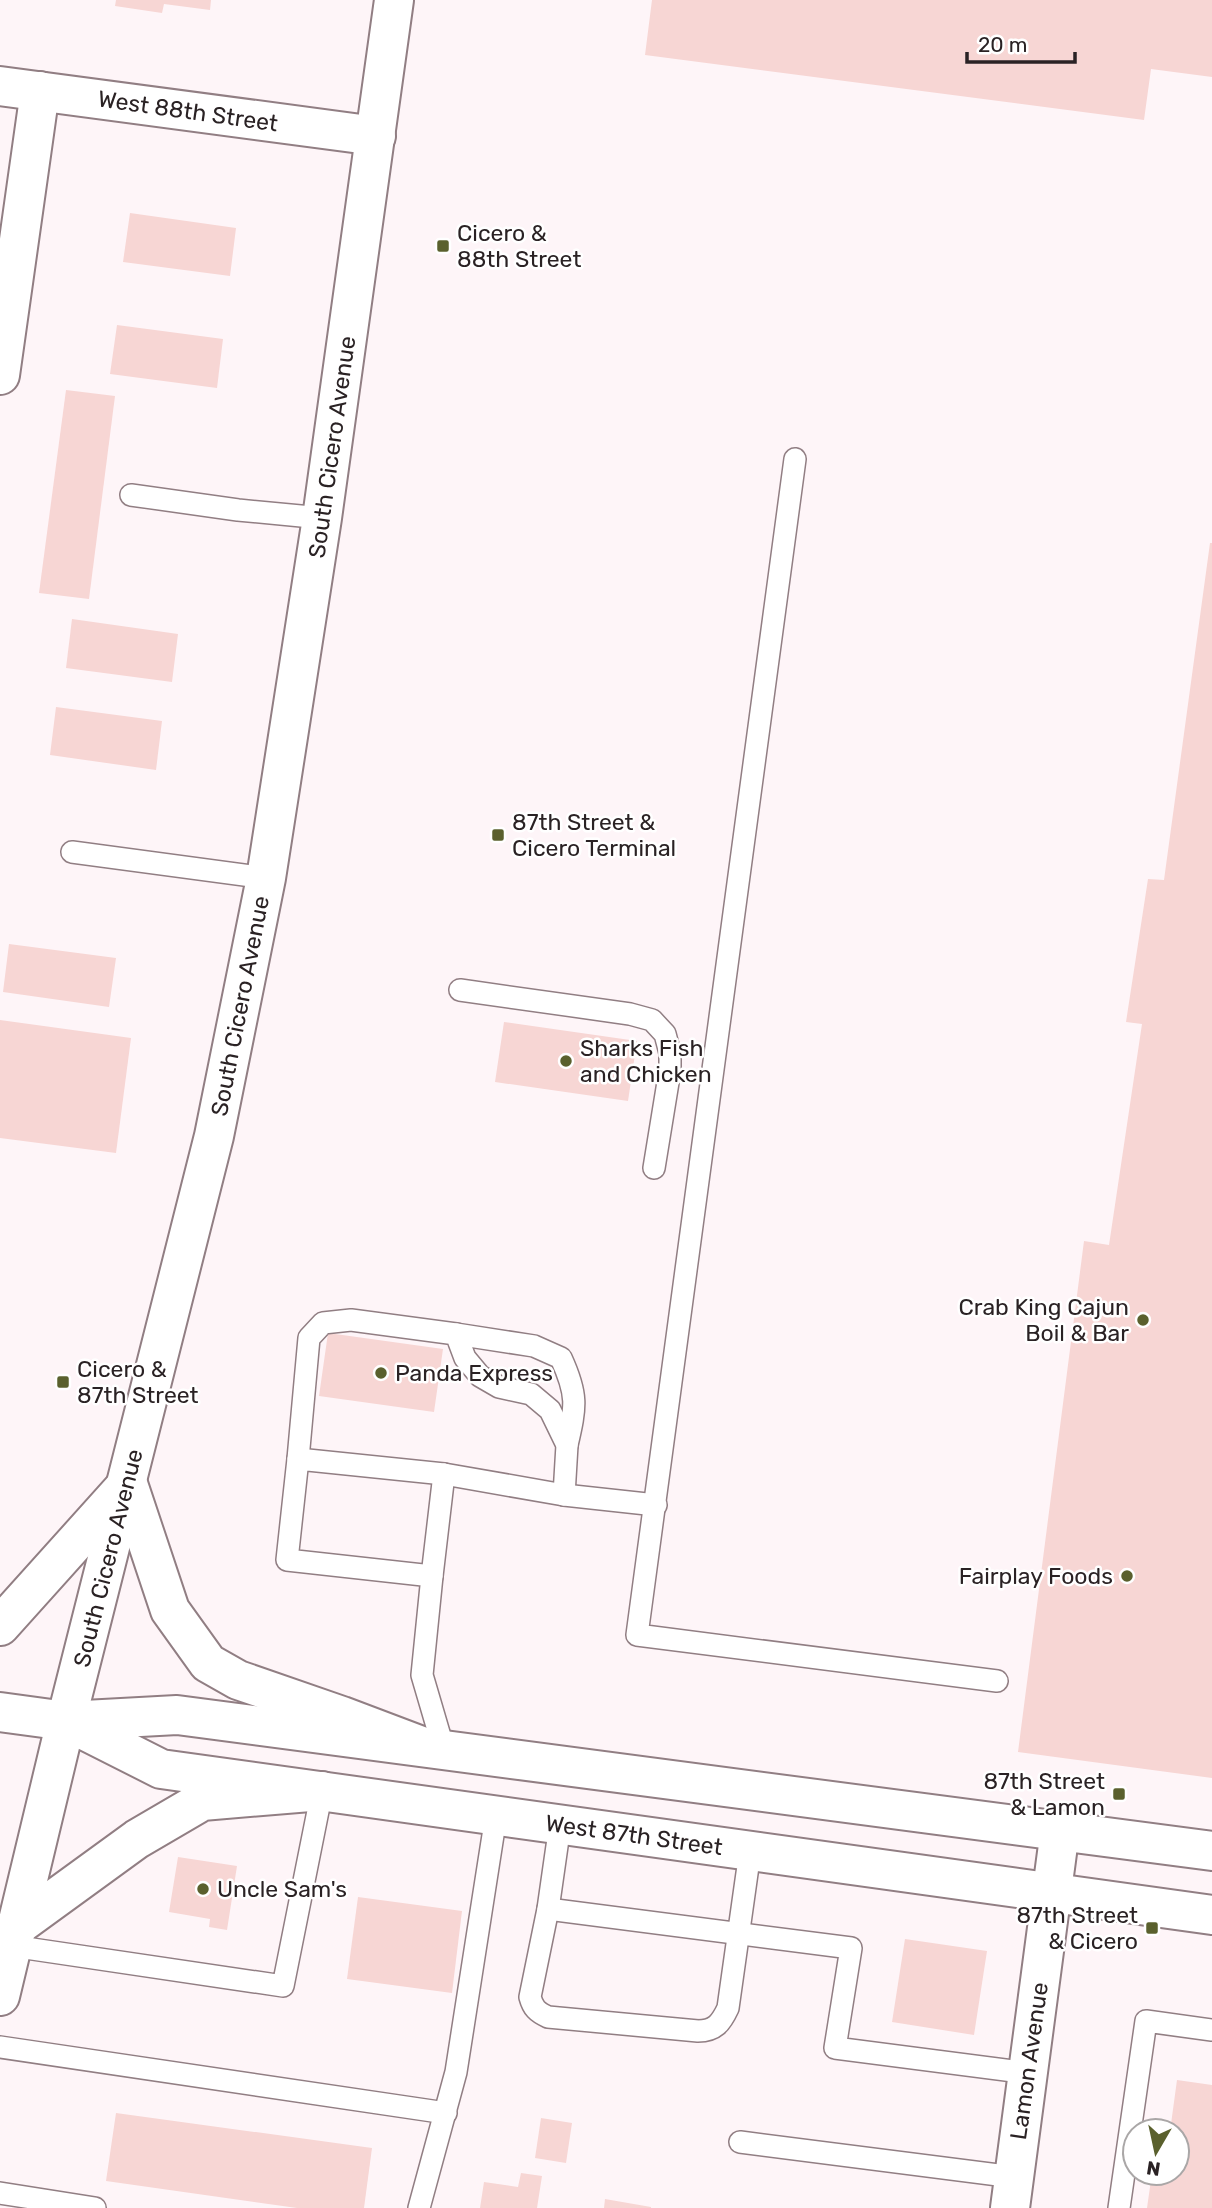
<svg xmlns="http://www.w3.org/2000/svg" width="1212" height="2208" viewBox="0 0 1212 2208" font-family="Rubik,sans-serif">
<style>
.building{fill:#f7d6d4}
.lines{fill:none;stroke-linecap:round;stroke-linejoin:round}
.lane-casing{stroke:#917e83;stroke-width:24}
.street-casing{stroke:#917e83;stroke-width:42}
.secondary-casing{stroke:#917e83;stroke-width:42}
.primary-casing{stroke:#917e83;stroke-width:42}
.lane{stroke:#fff;stroke-width:21}
.street{stroke:#fff;stroke-width:38}
.secondary{stroke:#fff;stroke-width:38}
.primary{stroke:#fff;stroke-width:38}
.poi-dot{fill:#5a602d;stroke:#fff;stroke-width:2.5}
.labels{text-anchor:middle;stroke-width:5;stroke-linejoin:round;paint-order:stroke}
.street-label{font-size:23px;fill:#2a2224;stroke:#fff}
.poi-label{font-size:23px;fill:#2a2224;stroke:#fff;text-anchor:start}
</style>
<rect width="100%" height="100%" fill="#fef5f8"/>
<g class="building">
<path d="M116,0H211L210,10L164,4L162,13L115,6Z"/>
<path d="M652,0H1212V77L1151,69L1144,120L645,55Z"/>
<path d="M130,213L236,228L230,276L123,262Z"/>
<path d="M117,325L223,339L217,388L110,374Z"/>
<path d="M66,390L115,396L89,599L39,593Z"/>
<path d="M1210,543H1212V1778L1018,1752L1084,1241L1109,1245L1142,1024L1126,1022L1148,879L1164,880Z"/>
<path d="M72,619L178,634L172,682L66,668Z"/>
<path d="M56,707L162,721L156,770L50,755Z"/>
<path d="M9,944L116,958L109,1007L3,992Z"/>
<path d="M0,1020L131,1038L116,1153L0,1138Z"/>
<path d="M504,1022L637,1041L628,1101L495,1082Z"/>
<path d="M328,1333L443,1349L434,1412L319,1396Z"/>
<path d="M178,1857L237,1866L227,1930L209,1927L210,1919L169,1912Z"/>
<path d="M358,1897L462,1911L452,1993L347,1979Z"/>
<path d="M905,1939L987,1951L974,2035L892,2022Z"/>
<path d="M1177,2080L1212,2085V2208H1147L1152,2173H1177V2131H1166L1167,2123L1171,2124Z"/>
<path d="M116,2113L372,2148L364,2208H297L106,2181Z"/>
<path d="M541,2118L572,2123L566,2163L535,2158Z"/>
<path d="M521,2173L542,2176L537,2208H480L484,2182L518,2187Z"/>
<path d="M605,2199L651,2207V2208H604Z"/>
</g>
<g class="lines">
<g class="lane-casing">
<g id="lane">
<path d="M795,459L637,1635L997,1681"/>
<path d="M131,495L238,510L322,518"/>
<path d="M72,852L266,878"/>
<path d="M460,990L630,1014L652,1020L665,1034L670,1053V1070L654,1168"/>
<path d="M456,1334L534,1346L561,1358C578,1395 576,1406 567,1445"/>
<path d="M298,1459L309,1338L323,1323L351,1320L456,1334L465,1358L480,1376L499,1387L531,1394L550,1410L567,1445L564,1495"/>
<path d="M432,1576L444,1474L564,1495L656,1505"/>
<path d="M444,1750L422,1675L432,1576L287,1560L298,1459L444,1474"/>
<path d="M560,1825L548,1909L530,1997C533,2008 537,2012 548,2017L698,2031C715,2031 721,2023 728,2008L750,1852"/>
<path d="M548,1909L851,1948L835,2048L1028,2073"/>
<path d="M12,1946L283,1986L322,1791"/>
<path d="M0,2047L446,2113"/>
<path d="M740,2142L1014,2177"/>
<path d="M0,2193L95,2208"/>
<path d="M419,2208L456,2072L496,1816"/>
<path d="M1119,2208L1146,2021L1212,2030"/>
</g>
</g>
<g class="street-casing">
<g id="street">
<path d="M0,86L376,136"/>
<path d="M0,375L40,91"/>
<path d="M1010,2208L1060,1830"/>
</g>
</g>
<g class="secondary-casing">
<g id="secondary">
<path d="M0,1712L66,1721L177,1715L1212,1851"/>
<path d="M70,1723L161,1769L1212,1915"/>
</g>
</g>
<g class="primary-casing">
<g id="primary">
<path d="M128,1484L170,1610L208,1663L238,1680L342,1716L424,1747"/>
<path d="M0,1626L124,1488"/>
<path d="M16,1927L137,1839L202,1801L322,1791"/>
<path d="M0,1996L66,1721L214,1136L266,878L322,518L394,0"/>
</g>
</g>
<use href="#lane" class="lane"/>
<use href="#street" class="street"/>
<use href="#secondary" class="secondary"/>
<use href="#primary" class="primary"/>
</g>
<g class="poi-dot">
<rect x="436" y="239" width="14" height="14" rx="3.5"/>
<rect x="491" y="828" width="14" height="14" rx="3.5"/>
<circle cx="566" cy="1061" r="7"/>
<circle cx="1143" cy="1320" r="7"/>
<circle cx="381" cy="1373" r="7"/>
<rect x="56" y="1375" width="14" height="14" rx="3.5"/>
<circle cx="1127" cy="1576" r="7"/>
<rect x="1112" y="1787" width="14" height="14" rx="3.5"/>
<circle cx="203" cy="1889" r="7"/>
<rect x="1145" y="1921" width="14" height="14" rx="3.5"/>
</g>
<g class="labels">
<g class="street-label">
<text transform="translate(188 111) rotate(8)" y="8">West 88th Street</text>
<text transform="translate(332 447) rotate(-82)" y="8">South Cicero Avenue</text>
<text transform="translate(240 1006) rotate(-79)" y="8">South Cicero Avenue</text>
<text transform="translate(108 1558) rotate(-76)" y="8">South Cicero Avenue</text>
<text transform="translate(634 1835) rotate(8)" y="8">West 87th Street</text>
<text transform="translate(1029 2061) rotate(-82)" y="8">Lamon Avenue</text>
</g>
<g class="poi-label">
<text x="457" y="241">Cicero &amp;<tspan x="457" dy="26">88th Street</tspan></text>
<text x="512" y="830">87th Street &amp;<tspan x="512" dy="26">Cicero Terminal</tspan></text>
<text x="580" y="1056">Sharks Fish<tspan x="580" dy="26">and Chicken</tspan></text>
<text x="1129" y="1315" text-anchor="end">Crab King Cajun<tspan x="1129" dy="26">Boil &amp; Bar</tspan></text>
<text x="77" y="1377">Cicero &amp;<tspan x="77" dy="26">87th Street</tspan></text>
<text x="395" y="1381">Panda Express</text>
<text x="1113" y="1584" text-anchor="end">Fairplay Foods</text>
<text x="1105" y="1789" text-anchor="end">87th Street<tspan x="1105" dy="26">&amp; Lamon</tspan></text>
<text x="217" y="1897">Uncle Sam's</text>
<text x="1138" y="1923" text-anchor="end">87th Street<tspan x="1138" dy="26">&amp; Cicero</tspan></text>
</g>
</g>
<g transform="translate(1156 2152) rotate(189)"><circle r="33" fill="#ffffff" stroke="#aaa7a7" stroke-width="2"/>
<path d="M0-5L12 26L0 18L-12 26Z" fill="#5a602d"/>
<text y="-10" font-size="19" font-weight="bold" text-anchor="middle" fill="#2a2224">N</text>
</g>
<path d="M967 52v10h108v-10" fill="none" stroke="#2a2224" stroke-width="3.5"/>
<text x="978" y="52" font-size="21" fill="#2a2224" stroke="#ffffff" stroke-width="5" paint-order="stroke">20 m</text>
</svg>
